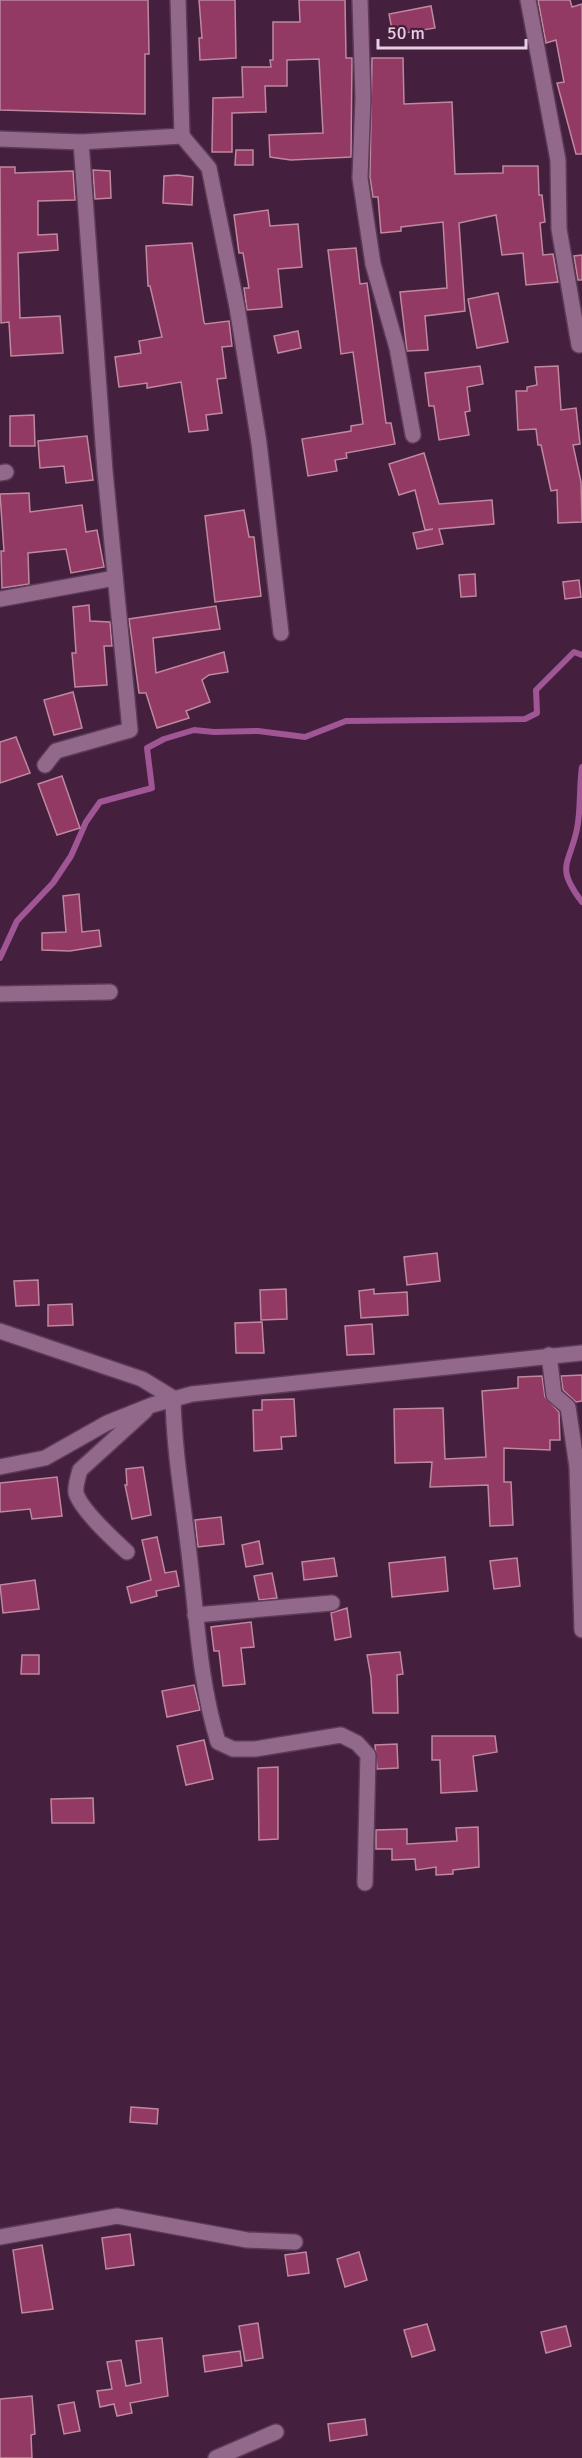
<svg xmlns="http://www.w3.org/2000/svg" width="582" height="2458" viewBox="0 0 582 2458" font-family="Signika,sans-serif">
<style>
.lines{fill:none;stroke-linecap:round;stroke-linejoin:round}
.stream{stroke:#a05594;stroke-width:6}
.building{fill:#923964;stroke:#bf889e;stroke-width:1.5}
.minor-casing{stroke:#5b3b56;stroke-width:18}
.minor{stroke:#92688b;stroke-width:15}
</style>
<rect width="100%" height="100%" fill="#441f3e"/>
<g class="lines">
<g class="stream">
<path d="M582,767C579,787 581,809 577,829C569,866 555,866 582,902"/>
<path d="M0,958L17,921L53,883L71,856L86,822L100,802L152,788L147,748L164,739L194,730L214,732L258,731L305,737L346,721L525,719L537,713L536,690L574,652L582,655"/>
</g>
</g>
<g class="building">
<path d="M0,0H148L149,54H145V114L0,110Z"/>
<path d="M199,0H235L236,58L200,60L199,38H202Z"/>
<path d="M299,0H345L346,58H352L351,157L291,160L270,157L269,135L323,133L319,59L287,60V86H265L266,112L232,113V152H212L213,98L243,97L242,67H271L270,60H273V22H300Z"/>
<path d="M538,0H570L572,7L582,4V154H576L557,83L564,82L556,40L546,43Z"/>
<path d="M431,6L435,28L393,35L389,14Z"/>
<path d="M372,58H403L404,104L452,102L455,174L503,173V166H538L539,195H542L545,222L540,223L543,255L553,254L558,282L526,285L523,253L502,255L496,215L459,223L465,311L425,316L428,350L407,351L400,292L447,288L443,222L401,227V231L381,233L378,197H373L370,177Z"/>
<path d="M236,150H253V165H235Z"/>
<path d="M0,167H15V173L73,171L75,200L38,201V235L57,234L58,250L18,253L20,318L60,316L63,353L11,356L9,322L1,323Z"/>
<path d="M93,170L110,171L111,198L95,199Z"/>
<path d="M178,175L193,177L192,205L163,203L164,176Z"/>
<path d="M268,210L270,226L298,224L302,267L278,269L282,307L247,310L244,288H249L243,253H239L234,215Z"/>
<path d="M192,243L204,322L205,324L229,321L232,346L222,347L226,378L217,379L222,413L206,415L208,430L189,432L181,382L147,388V383L119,387L115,357L141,353L139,341L162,337L150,286H148L146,246Z"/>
<path d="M356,248L360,284L367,283L386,423H391L395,444L346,453L347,458L335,460L337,471L308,476L302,439L351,431V426L363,424L353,352L341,354L328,250Z"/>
<path d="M582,255V280H578L574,256Z"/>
<path d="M498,293L508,342L477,348L468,299Z"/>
<path d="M298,331L301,348L278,353L274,336Z"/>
<path d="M480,366L483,384L467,387L470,411L465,412L469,435L439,440L434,406H429L425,373Z"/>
<path d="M558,366L561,410L576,408L580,444L573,445L581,482L582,522L558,523L557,490L551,491L541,445H538L536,429L518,430L516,391H527V387L537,385L535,367Z"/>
<path d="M34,415L35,446H10V416Z"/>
<path d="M87,436L93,480L66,483L64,466L40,468L38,441Z"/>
<path d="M424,453L439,504L492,500L494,524L439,529L443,544L417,549L413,533L433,529L425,530L415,490L399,495L389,464Z"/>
<path d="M29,493L30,512L82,505L86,532L97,530L104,567L71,573L66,549L28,553L29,584L2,588L1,551H4L0,494Z"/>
<path d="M244,510L249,537H254L261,596L215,602L205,516Z"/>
<path d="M475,574L476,596L461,597L459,575Z"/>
<path d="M579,580L581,597L565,599L563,582Z"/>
<path d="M89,605L90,621L110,622L112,646H104L107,685L75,687L72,653H76L73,607Z"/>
<path d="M216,606L220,629L153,638L156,673L224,652L228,672L209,675L202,680L210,702L186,711L189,718L157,728L146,693H139L129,619Z"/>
<path d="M73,692L82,728L54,735L44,700Z"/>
<path d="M16,737L30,773L0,783V742Z"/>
<path d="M62,776L80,828L57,835L38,784Z"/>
<path d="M79,894L82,932L99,930L101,946L70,951L42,950V933L66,932L63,896Z"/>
<path d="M437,1253L440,1281L407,1285L404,1257Z"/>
<path d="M38,1280L39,1305L16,1306L14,1281Z"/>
<path d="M286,1289L287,1319L261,1320L260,1290Z"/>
<path d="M374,1289V1294L407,1292L408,1315L361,1318L359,1291Z"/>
<path d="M72,1304L73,1325L48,1326V1305Z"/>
<path d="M262,1322L264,1353H236L235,1323Z"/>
<path d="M372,1324L374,1354L347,1355L345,1326Z"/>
<path d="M582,1375V1401L576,1402L563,1390L561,1376Z"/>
<path d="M542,1376L545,1397L559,1412L560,1440H550V1450L504,1448V1482H511L513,1525L490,1526L488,1485L430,1487L432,1462L395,1463L394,1409L443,1408L445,1459L486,1457L482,1391L518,1388V1377Z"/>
<path d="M294,1399L296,1436L281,1437L282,1449L254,1451L253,1410H262V1400Z"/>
<path d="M143,1467L151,1515L132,1519L125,1485H127L126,1469Z"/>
<path d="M57,1477L62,1516L32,1519L30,1509L0,1512V1483Z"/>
<path d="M221,1517L224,1544L198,1547L195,1520Z"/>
<path d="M157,1537L165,1573L176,1571L179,1586L156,1591L157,1596L131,1603L127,1587L151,1580L142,1540Z"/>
<path d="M259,1541L263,1564L246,1567L242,1545Z"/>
<path d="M445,1557L448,1591L392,1597L389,1563Z"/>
<path d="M334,1558L337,1576L304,1580L302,1562Z"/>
<path d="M517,1558L520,1586L494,1589L490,1561Z"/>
<path d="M272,1573L277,1598L259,1600L254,1576Z"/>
<path d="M35,1580L39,1609L3,1613L0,1585Z"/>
<path d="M347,1608L351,1637L335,1640L331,1613Z"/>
<path d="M251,1622L254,1647L241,1648L245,1684L223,1686L219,1651H214L211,1627Z"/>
<path d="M400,1652L403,1674L397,1675L398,1713H373L371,1677L367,1655Z"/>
<path d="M22,1655H39V1674H21Z"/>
<path d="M194,1685L200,1710L167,1717L162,1691Z"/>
<path d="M432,1736H495L497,1752L473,1756L477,1791L441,1793L440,1760H432Z"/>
<path d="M204,1740L213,1779L186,1785L177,1746Z"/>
<path d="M397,1744L398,1768L377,1769L375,1745Z"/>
<path d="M278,1767V1839L259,1840L258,1768Z"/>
<path d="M93,1798L94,1823H52L51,1799Z"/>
<path d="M478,1827L479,1867L453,1870V1874L436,1875V1867L416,1870L415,1859L392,1860V1849H376V1830L407,1829V1844L457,1841L456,1828Z"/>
<path d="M131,2107L158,2109L157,2124L130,2122Z"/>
<path d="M130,2234L134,2265L106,2269L102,2238Z"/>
<path d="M42,2245L53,2309L22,2313L13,2250Z"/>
<path d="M306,2252L309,2273L288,2276L285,2255Z"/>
<path d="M359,2252L367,2280L345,2287L337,2259Z"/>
<path d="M258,2323L263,2358L245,2361L239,2326Z"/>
<path d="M427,2324L435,2350L412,2357L404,2330Z"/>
<path d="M566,2326L571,2346L546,2353L541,2332Z"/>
<path d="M162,2338L168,2396L130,2403L132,2413L117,2416L114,2404L100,2407L97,2391L112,2389L107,2362L121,2360L126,2386L141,2383L136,2341Z"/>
<path d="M240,2351L242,2366L205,2372L203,2356Z"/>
<path d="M32,2396L35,2434L31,2435L32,2458H0V2399Z"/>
<path d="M74,2402L80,2431L64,2434L58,2405Z"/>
<path d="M365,2419L367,2435L330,2441L328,2424Z"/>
</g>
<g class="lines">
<g class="minor-casing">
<g id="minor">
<path d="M360,0L363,98L360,178L373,264L397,348L413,435"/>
<path d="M528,0L558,160L559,229L579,345"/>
<path d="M182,136L209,168L237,307L259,443L281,633"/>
<path d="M0,139L81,142L182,136L178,0"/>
<path d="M0,473L6,472"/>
<path d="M0,599L115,578"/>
<path d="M45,765L56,751L130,730L105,471L81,142"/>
<path d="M0,994L110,992"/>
<path d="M0,1331L142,1379L173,1398C174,1451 183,1501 189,1553C197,1617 199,1680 218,1742L233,1749H255L341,1735L357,1743L368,1755L365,1883"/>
<path d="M549,1355L554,1395L568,1407L577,1467L582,1630"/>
<path d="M0,1467L45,1458L107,1423L152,1405L192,1394L582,1353"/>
<path d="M127,1552C114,1540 81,1510 76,1493C75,1486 78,1477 80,1470L145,1411"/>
<path d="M195,1615L332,1603"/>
<path d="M0,2237L117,2216L247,2240L295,2242"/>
<path d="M216,2458L276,2432"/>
</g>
</g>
<use href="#minor" class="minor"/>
</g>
<path d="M378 39v9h148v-9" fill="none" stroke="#e8d0e3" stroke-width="3"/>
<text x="387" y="39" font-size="18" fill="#e8d0e3" stroke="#441f3e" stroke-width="4.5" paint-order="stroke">50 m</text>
</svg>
